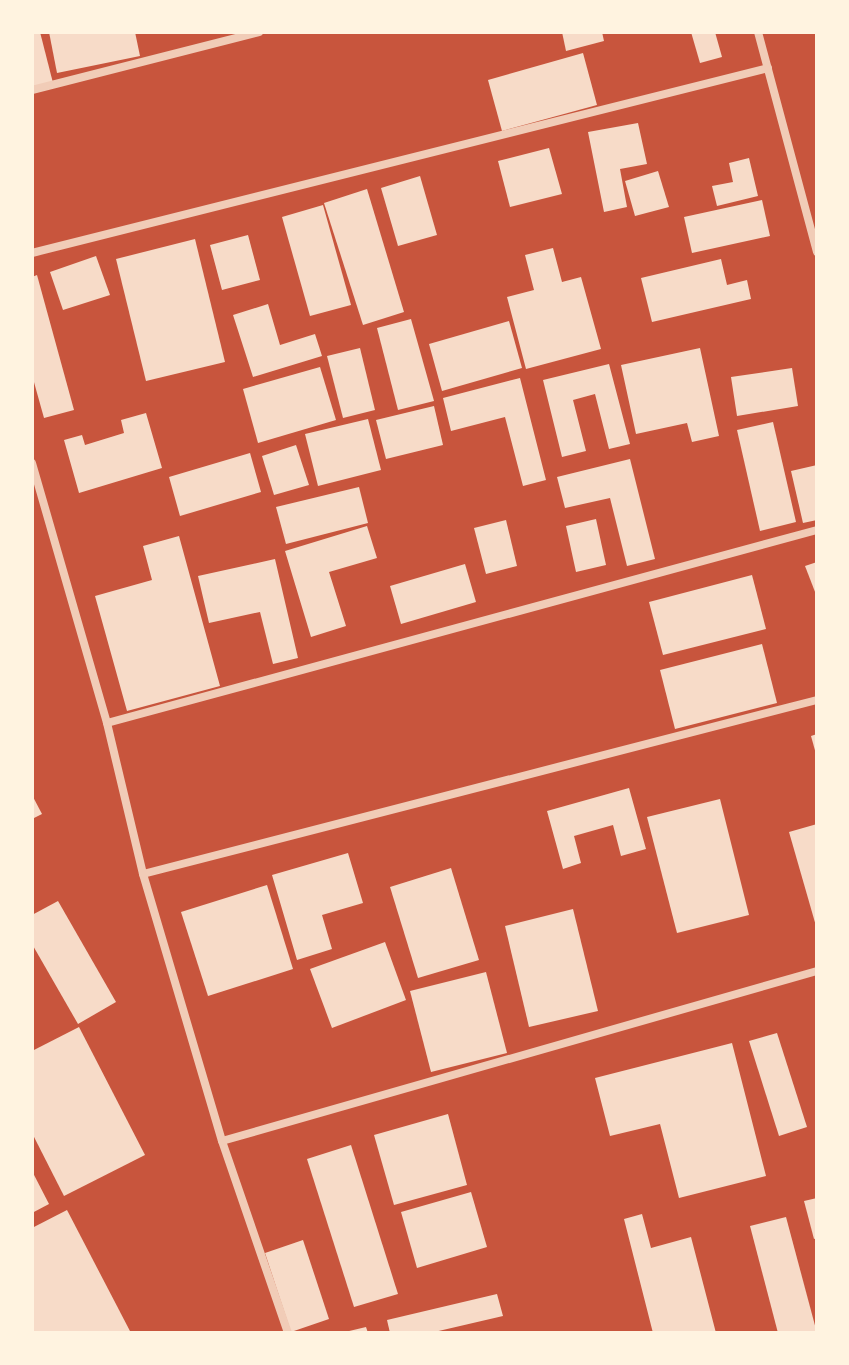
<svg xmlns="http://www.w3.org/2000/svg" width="849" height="1365" viewBox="0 0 849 1365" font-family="'Sofia Sans Condensed',sans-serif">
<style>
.building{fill:#f7dbc8}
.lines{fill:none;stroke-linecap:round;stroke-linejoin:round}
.minor{stroke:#f1ccb7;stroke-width:8}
</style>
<rect width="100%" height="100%" fill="#c8553d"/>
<g class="building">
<path d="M32,32H40L53,83L32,88Z"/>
<path d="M49,32H135L140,56L57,73Z"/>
<path d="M562,32H602L604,41L566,51Z"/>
<path d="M691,32H715L722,57L700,63Z"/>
<path d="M583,53L597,105L502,131L488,80Z"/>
<path d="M638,123L647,164L620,169L627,207L604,212L588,132Z"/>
<path d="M549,148L562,194L510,207L498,161Z"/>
<path d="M749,158L758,196L717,206L712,186L733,182L729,163Z"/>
<path d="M658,171L669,207L635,216L625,181Z"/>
<path d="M420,176L437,235L398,246L381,188Z"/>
<path d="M367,189L404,312L363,325L324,203Z"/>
<path d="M762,200L770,236L692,253L684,217Z"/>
<path d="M323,205L351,305L310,316L282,217Z"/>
<path d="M248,235L260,280L222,290L210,245Z"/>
<path d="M195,239L225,362L146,381L116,259Z"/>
<path d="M553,248L562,282L581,277L601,349L526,369L507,297L534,290L525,255Z"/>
<path d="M96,256L110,295L63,310L50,272Z"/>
<path d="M721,259L727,285L747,280L751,299L652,322L641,278Z"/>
<path d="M37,275L74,410L44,418L32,375V277Z"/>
<path d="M268,304L280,345L315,334L322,356L253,377L233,315Z"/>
<path d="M411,319L434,401L398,410L377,328Z"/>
<path d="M509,321L522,368L442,391L429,344Z"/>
<path d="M360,348L375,410L343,418L327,356Z"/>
<path d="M700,348L719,436L692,442L687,423L636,434L621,365Z"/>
<path d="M609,364L630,444L609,449L595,394L573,400L586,451L562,457L543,380Z"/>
<path d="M320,367L336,420L258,443L243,389Z"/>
<path d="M792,368L798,406L737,416L731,377Z"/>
<path d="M520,378L546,480L523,486L505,417L451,431L443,398Z"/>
<path d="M434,406L443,445L386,459L376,420Z"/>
<path d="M146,413L162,468L79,493L64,440L82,435L85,445L124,433L121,420Z"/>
<path d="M368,419L381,470L318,486L305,434Z"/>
<path d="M773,422L796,522L760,531L737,430Z"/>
<path d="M296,445L309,485L274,495L262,456Z"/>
<path d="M250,453L261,492L180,516L169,477Z"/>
<path d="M630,459L655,559L627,566L610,498L565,508L557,477Z"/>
<path d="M817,465V520L803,523L791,471Z"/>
<path d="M359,487L368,523L286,544L276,507Z"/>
<path d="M596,519L606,565L576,572L566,526Z"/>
<path d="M506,520L517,566L486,574L474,528Z"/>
<path d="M367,526L377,558L329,572L346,626L311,637L285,551Z"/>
<path d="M179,536L220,686L127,711L95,596L152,580L143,546Z"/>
<path d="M275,559L298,658L273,664L260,612L209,623L198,576Z"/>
<path d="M817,562V597L805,566Z"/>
<path d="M465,564L476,602L401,624L390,586Z"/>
<path d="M752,575L766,629L663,655L649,602Z"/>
<path d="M762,644L777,703L675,729L660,670Z"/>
<path d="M817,734V754H816L811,736Z"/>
<path d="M629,788L646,849L621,856L613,825L574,836L581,863L563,869L547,811Z"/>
<path d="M32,795L42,814L32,819Z"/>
<path d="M720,799L749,915L677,933L647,817Z"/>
<path d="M817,824V926H816L789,832Z"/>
<path d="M348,853L363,903L322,915L332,949L297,960L272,875Z"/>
<path d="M451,868L479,960L418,978L390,887Z"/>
<path d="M267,885L293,969L208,996L181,912Z"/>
<path d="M58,901L116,1002L78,1024L32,944V915Z"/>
<path d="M573,909L598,1011L529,1027L505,926Z"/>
<path d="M385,942L406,1000L332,1028L310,969Z"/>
<path d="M486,972L507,1053L431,1072L410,991Z"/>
<path d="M79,1027L145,1155L64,1196L32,1133V1051Z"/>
<path d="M777,1033L807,1127L779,1136L749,1041Z"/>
<path d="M732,1043L766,1176L679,1198L660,1124L610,1136L595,1078Z"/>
<path d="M448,1114L467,1185L394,1205L374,1135Z"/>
<path d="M351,1145L398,1294L354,1307L307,1159Z"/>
<path d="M32,1171L49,1204L32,1213Z"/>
<path d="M471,1192L487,1247L417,1268L401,1212Z"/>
<path d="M817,1198V1238L814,1239L804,1201Z"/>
<path d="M67,1210L131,1333H34L32,1329V1228Z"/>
<path d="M642,1214L651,1248L691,1237L716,1333H653L624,1219Z"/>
<path d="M786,1217L817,1333H778L750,1226Z"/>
<path d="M303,1240L329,1319L291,1332L265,1253Z"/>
<path d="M497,1294L503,1316L430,1333H390L387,1320Z"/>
<path d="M366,1327L368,1333H345V1332Z"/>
</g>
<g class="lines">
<g class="minor">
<path d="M758,32L817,252"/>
<path d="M32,90L259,32"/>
<path d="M32,253L768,68"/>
<path d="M32,463L107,723L143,874L222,1141L288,1333"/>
<path d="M107,723L817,530"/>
<path d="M143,874L817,700"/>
<path d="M222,1141L817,971"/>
</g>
</g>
<rect width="849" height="1365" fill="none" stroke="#fff3e0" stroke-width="68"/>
</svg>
